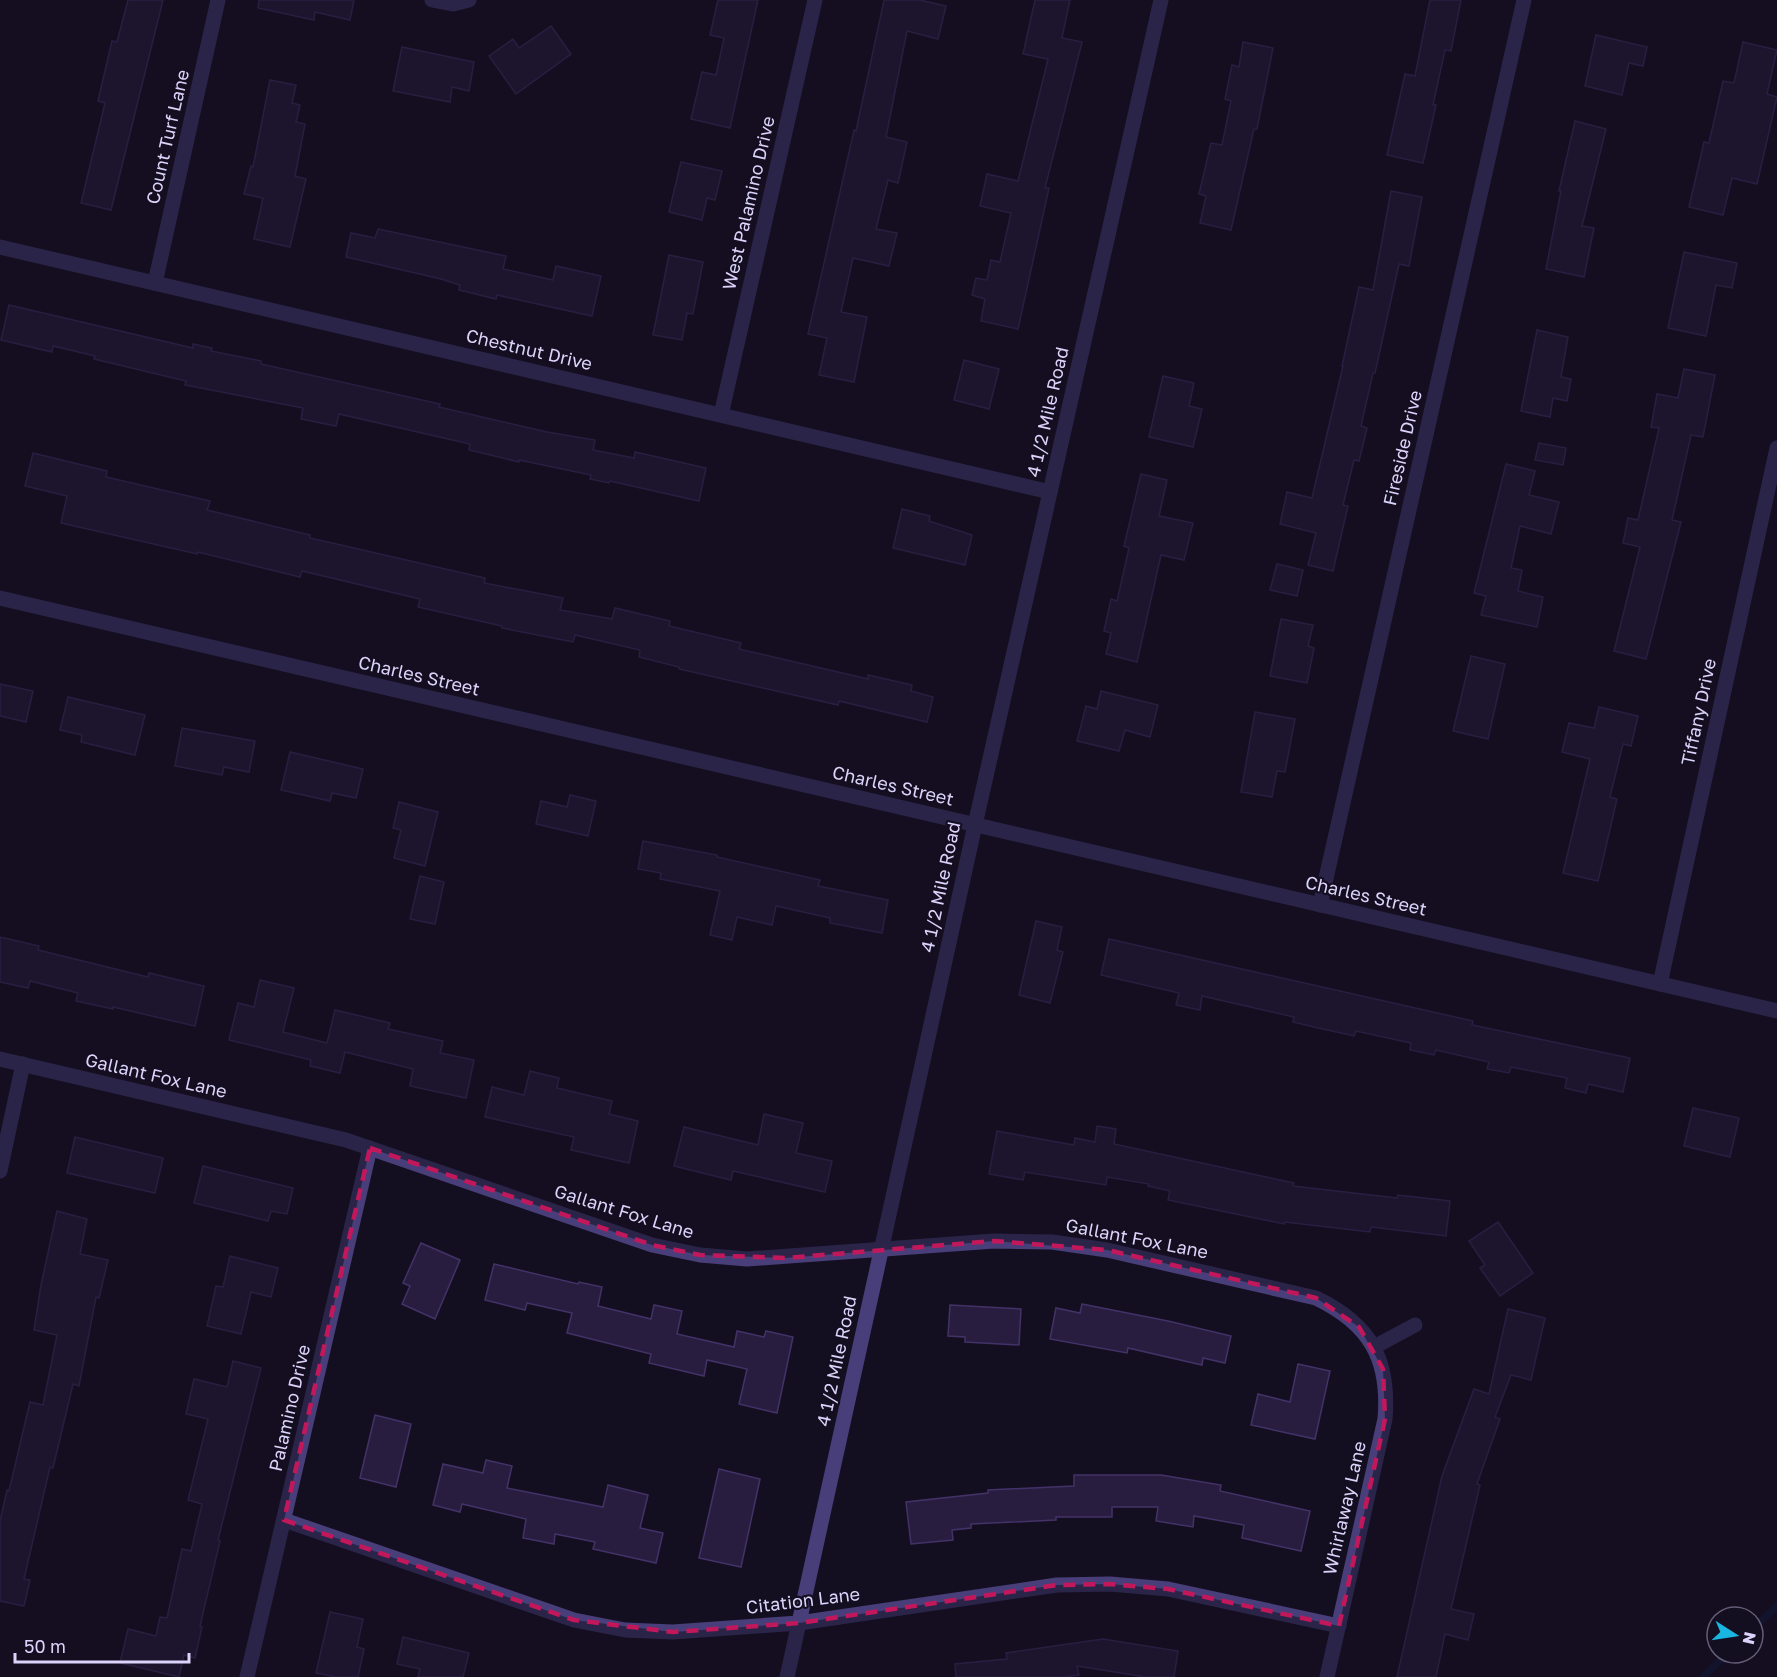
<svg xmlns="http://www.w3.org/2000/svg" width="1777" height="1677" viewBox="0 0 1777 1677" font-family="'Golos Text',sans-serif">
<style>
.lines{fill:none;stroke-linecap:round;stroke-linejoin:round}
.stream{stroke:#101c3e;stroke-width:7}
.building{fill:#281d3f;stroke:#433268;stroke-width:1.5}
.minor{stroke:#483f7a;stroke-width:15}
.marked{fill:none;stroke:#c2185b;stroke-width:4.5;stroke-dasharray:12 8;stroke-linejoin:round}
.labels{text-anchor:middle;stroke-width:4.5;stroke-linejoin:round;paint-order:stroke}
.street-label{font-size:18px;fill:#dcd3fa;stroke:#140f20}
</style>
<rect width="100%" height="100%" fill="#140f20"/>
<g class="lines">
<g class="stream">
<path d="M1753,1629L1777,1606"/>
<path d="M1703,1677L1728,1653"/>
</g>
</g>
<g class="building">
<path d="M128,0H163L111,210L81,203L105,103L98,101L112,41L117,42Z"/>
<path d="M259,0H354L350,20L315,12L314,20L258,8Z"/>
<path d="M718,0H758L730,128L691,119L702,72L716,75L724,38L710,35Z"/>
<path d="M884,0H920L946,6L938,39L907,31L886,137L907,142L898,183L888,180L876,229L897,233L889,266L853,258L841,312L867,317L854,382L819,375L827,338L808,334L854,130L856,131Z"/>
<path d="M1035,0H1070L1062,38L1082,42L1045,188H1049L1018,329L981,321L985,299L972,295L976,278L987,280L991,260L1000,262L1011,213L980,206L987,174L1018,181L1048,59L1023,54Z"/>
<path d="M1430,0H1461L1451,51L1445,50L1433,105H1436L1423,163L1387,155L1405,74L1415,76Z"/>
<path d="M551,26L571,54L516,94L489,56L513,39L519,48Z"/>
<path d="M1596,35L1647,47L1643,66L1629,63L1622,95L1585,86Z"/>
<path d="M1243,42L1273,48L1257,129H1254L1231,230L1200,223L1206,196L1199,194L1211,143L1222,145L1231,101L1225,99L1232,65L1239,67Z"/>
<path d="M1743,42L1777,50L1767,94L1777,97L1757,184L1732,178L1723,215L1689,207L1704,142L1709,143L1723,81L1734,83Z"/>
<path d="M402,47L474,62L469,91L452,87L450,102L393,91Z"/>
<path d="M270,80L296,85L292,103L300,105L296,122L305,124L295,176L306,179L290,247L254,239L263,198L244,194L251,166L253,167Z"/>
<path d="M1575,121L1606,129L1582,226L1594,228L1584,277L1546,269L1561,191H1559Z"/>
<path d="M681,162L722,171L715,200L707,198L702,220L669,212Z"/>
<path d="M1391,191L1422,197L1409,266L1399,264L1375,373H1373L1361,426L1367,428L1359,461L1354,460L1343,505L1348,506L1333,571L1308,565L1316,533L1280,524L1287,492L1312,498L1343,366H1342L1359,287L1373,290Z"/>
<path d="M378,229L506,256L503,269L553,280L556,266L601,276L592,316L497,295L496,299L459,290L460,285L441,279L346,257L351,233L375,238Z"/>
<path d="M1684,252L1737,263L1732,288L1716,285L1706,336L1668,328Z"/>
<path d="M669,255L703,262L693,314L687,313L682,340L653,335Z"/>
<path d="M9,305L193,348V344L212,348L211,351L261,361V364L440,404L439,407L547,432L595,440L593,450L634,458L635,452L706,468L699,501L610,481L609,483L590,479L591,475L519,460V462L469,450L470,444L339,414L336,426L301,419L303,408L185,385L186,381L94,359L95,356L53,346L52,352L1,340Z"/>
<path d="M1537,330L1568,337L1561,377L1571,379L1567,401L1553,398L1550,417L1521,411Z"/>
<path d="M964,360L999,369L989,409L954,400Z"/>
<path d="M1684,369L1715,375L1703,437L1691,435L1672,520L1681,522L1646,659L1614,651L1640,547L1623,543L1628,518L1638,520L1659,428L1651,427L1657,394L1678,398Z"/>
<path d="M1163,376L1194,383L1189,406L1202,409L1193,447L1149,437Z"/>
<path d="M1539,443L1566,448L1563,465L1535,460Z"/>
<path d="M33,453L107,471L106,477L210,501L207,510L310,535V538L485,578L484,583L563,598L560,610L612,619L615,608L670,621L669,626L741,643L739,649L868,679V675L912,685L911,691L933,697L927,722L839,701L838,705L679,669V667L639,657L640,650L575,635L573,642L502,628V626L418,607L420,599L302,571L300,577L198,552L197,554L61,523L67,496L25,486Z"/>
<path d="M1506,464L1535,471L1529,495L1559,502L1551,534L1520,526L1511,568L1522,570L1518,591L1543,597L1537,627L1481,615L1486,596L1474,593Z"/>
<path d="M1141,474L1167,480L1159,516L1193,523L1184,560L1161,555L1137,662L1106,654L1111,633L1104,631L1111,599L1117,601L1129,548L1124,546Z"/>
<path d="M902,509L930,516L929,521L972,535L965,565L893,548Z"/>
<path d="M1277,564L1303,570L1297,596L1270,590Z"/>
<path d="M1281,619L1313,625L1308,646L1314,648L1307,683L1270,676Z"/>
<path d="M1471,656L1505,664L1488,739L1453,731Z"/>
<path d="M0,684L33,691L26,722L0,716Z"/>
<path d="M1101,691L1158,705L1150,737L1125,730L1119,751L1077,741L1086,706L1097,709Z"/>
<path d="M68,697L145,715L135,755L81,742L82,735L60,730Z"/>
<path d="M1599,707L1638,716L1631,746L1623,744L1610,797L1617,799L1598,881L1563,873L1590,759L1562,752L1569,723L1594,728Z"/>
<path d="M1255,712L1295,719L1285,772L1277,771L1272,797L1241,792Z"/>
<path d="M182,728L255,741L249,772L224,767L222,775L175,766Z"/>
<path d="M290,752L363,769L356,798L332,793L330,801L281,790Z"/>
<path d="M570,795L596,801L588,836L536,824L541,801L567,807Z"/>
<path d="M399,802L438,812L425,866L394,858L401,830L393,828Z"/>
<path d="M643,841L717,855V857L820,880L818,886L888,900L882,933L830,923V918L776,906L772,925L737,917L732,940L710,935L720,891L660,879L661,873L638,869Z"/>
<path d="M420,876L444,882L435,924L410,919Z"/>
<path d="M1036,921L1062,927L1057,950L1063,952L1050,1003L1019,995Z"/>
<path d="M0,937L39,946L38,950L148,977L149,973L204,986L195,1026L113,1007V1009L76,1001L78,993L30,981L28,988L0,982Z"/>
<path d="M1109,939L1473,1021L1472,1025L1630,1058L1623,1092L1588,1084L1586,1093L1565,1088L1567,1078L1511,1067L1509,1073L1487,1069L1489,1062L1436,1050L1434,1055L1410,1050L1411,1043L1356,1031L1354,1036L1314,1027L1293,1022L1294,1017L1202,996L1200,1010L1176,1005L1179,993L1101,975Z"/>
<path d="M260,980L294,988L283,1032L327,1043L335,1010L390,1023L388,1029L443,1041L440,1053L474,1060L466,1098L410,1086L413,1069L345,1052L340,1073L310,1066L311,1060L229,1040L238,1003L254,1007Z"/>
<path d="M530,1071L559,1078L557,1088L612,1101L609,1114L638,1121L629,1163L571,1150L574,1137L485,1117L492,1087L524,1095Z"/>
<path d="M1693,1108L1739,1118L1730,1157L1684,1146Z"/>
<path d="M764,1114L803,1123L796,1153L832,1161L825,1192L733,1171L731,1180L674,1166L684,1127L758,1145Z"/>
<path d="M1097,1126L1116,1129L1114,1144L1294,1183L1293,1186L1397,1198L1398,1195L1450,1201L1446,1236L1371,1227L1370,1232L1285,1222L1284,1224L1168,1200L1170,1191L1148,1186L1149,1184L1107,1177L1106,1185L1025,1172L1023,1180L989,1174L997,1131L1074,1145L1075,1138L1095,1142Z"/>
<path d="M75,1137L163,1158L155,1193L67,1173Z"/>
<path d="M203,1166L293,1188L287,1214L271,1211L268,1221L194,1203Z"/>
<path d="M57,1211L87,1219L80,1254L108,1260L99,1298L96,1297L79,1386L73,1384L53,1468L50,1467L24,1579L30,1580L24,1606L0,1601V1521L7,1490L9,1491L30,1402L43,1405L57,1335L34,1330L41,1285Z"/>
<path d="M1498,1222L1533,1273L1500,1296L1480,1268L1485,1265L1469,1241Z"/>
<path d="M421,1243L460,1260L435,1319L402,1304L410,1286L403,1283Z"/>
<path d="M230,1256L278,1268L271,1297L251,1292L241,1334L207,1326L216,1286L223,1287Z"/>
<path d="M494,1264L578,1284L579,1282L602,1287L598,1306L651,1319L654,1305L682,1311L677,1334L734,1347L737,1331L764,1337L766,1331L793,1337L777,1413L739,1404L747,1369L707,1360L704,1376L649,1363L651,1354L567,1333L572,1313L527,1303L525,1310L485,1300Z"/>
<path d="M1082,1304L1168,1321L1231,1336L1225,1363L1203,1358L1202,1365L1128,1348L1127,1353L1050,1339L1056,1308L1080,1313Z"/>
<path d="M950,1305L1021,1309L1019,1345L965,1342V1337L948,1336Z"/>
<path d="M1508,1309L1545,1318L1531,1380L1511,1375L1495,1417L1500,1419L1477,1484L1480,1485L1451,1609L1474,1614L1468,1640L1445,1634L1436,1677H1397L1442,1476L1474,1389L1489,1394Z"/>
<path d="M233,1361L261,1368L218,1540L220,1541L200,1626L202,1627L195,1658L184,1655L179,1677L120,1663L128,1629L156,1636L160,1617L167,1618L182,1549L191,1551L202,1504L188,1500L208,1419L186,1414L194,1379L227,1387Z"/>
<path d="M1298,1364L1330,1371L1315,1439L1251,1425L1258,1394L1290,1402Z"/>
<path d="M375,1415L411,1424L396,1487L360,1478Z"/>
<path d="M486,1460L512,1466L507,1488L603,1507L608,1485L648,1495L640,1528L663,1533L656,1563L593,1549L595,1542L555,1534L554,1544L523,1538L526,1519L462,1504L460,1512L433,1505L443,1464L483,1473Z"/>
<path d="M719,1469L760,1479L741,1567L699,1558Z"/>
<path d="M1074,1475H1161L1221,1485L1220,1491L1310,1511L1301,1551L1242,1538L1244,1525L1194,1516L1193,1527L1156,1521L1158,1507H1112V1517H1056V1520L971,1524V1528L952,1530L953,1540L911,1544L906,1502L988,1493V1490L1074,1486Z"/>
<path d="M330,1612L363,1619L357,1647L364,1649L358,1677H336L316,1673Z"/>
<path d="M403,1637L469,1653L463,1677H418L420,1669L397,1664Z"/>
<path d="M1103,1639L1178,1651L1174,1677H1146L1077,1666L1079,1675L1064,1677H956L955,1664L1007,1659L1006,1653Z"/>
</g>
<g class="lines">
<g class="minor">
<path d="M432,0L453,4L469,0"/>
<path d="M0,247L1050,492"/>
<path d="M155,283L218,0"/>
<path d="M721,415L815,0"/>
<path d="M0,598L1777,1011"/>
<path d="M1320,905L1524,0"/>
<path d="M1660,984L1777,448"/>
<path d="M0,1059L346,1140L652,1245L700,1255L747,1259L994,1241L1052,1242L1107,1250L1316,1298C1370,1324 1390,1359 1385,1419L1327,1677"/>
<path d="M0,1171L23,1064"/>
<path d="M1374,1347L1415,1325"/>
<path d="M284,1520L574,1620L625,1630L673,1632L799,1623L1057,1585L1110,1584L1168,1589L1339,1626"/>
<path d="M247,1677L370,1148"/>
<path d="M787,1677L975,825L1161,0"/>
</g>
</g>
<path d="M0 0H1777V1677H0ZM370,1148L652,1245L700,1255L786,1258L994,1241L1107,1250L1316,1298L1359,1327L1383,1369L1385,1419L1339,1626L1168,1589L1110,1584L1057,1585L799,1623L673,1632L574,1620L284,1520Z" fill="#140f20" fill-opacity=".55" fill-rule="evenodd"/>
<path class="marked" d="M370,1148L652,1245L700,1255L786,1258L994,1241L1107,1250L1316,1298L1359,1327L1383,1369L1385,1419L1339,1626L1168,1589L1110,1584L1057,1585L799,1623L673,1632L574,1620L284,1520Z"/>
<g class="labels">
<g class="street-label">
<text transform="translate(168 137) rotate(-77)" y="6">Count Turf Lane</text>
<text transform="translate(749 203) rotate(-77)" y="6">West Palamino Drive</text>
<text transform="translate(529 350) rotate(13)" y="6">Chestnut Drive</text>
<text transform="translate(1048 412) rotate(-77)" y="6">4 1/2 Mile Road</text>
<text transform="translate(1403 448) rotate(-77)" y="6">Fireside Drive</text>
<text transform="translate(419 676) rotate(13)" y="6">Charles Street</text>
<text transform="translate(1699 712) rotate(-78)" y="6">Tiffany Drive</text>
<text transform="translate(893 786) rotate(13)" y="6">Charles Street</text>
<text transform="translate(941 887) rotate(-78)" y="6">4 1/2 Mile Road</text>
<text transform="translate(1366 896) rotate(13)" y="6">Charles Street</text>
<text transform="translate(156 1076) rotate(13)" y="6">Gallant Fox Lane</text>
<text transform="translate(624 1212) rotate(17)" y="6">Gallant Fox Lane</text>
<text transform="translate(1137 1239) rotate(11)" y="6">Gallant Fox Lane</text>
<text transform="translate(837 1361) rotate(-78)" y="6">4 1/2 Mile Road</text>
<text transform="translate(290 1408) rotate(-77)" y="6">Palamino Drive</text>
<text transform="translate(1345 1508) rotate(-77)" y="6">Whirlaway Lane</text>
<text transform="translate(803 1601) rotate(-7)" y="6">Citation Lane</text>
</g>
</g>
<g transform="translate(1735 1635) rotate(102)"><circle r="28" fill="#140f20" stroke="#645d77" stroke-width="1.5"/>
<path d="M0-4.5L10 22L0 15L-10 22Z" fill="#18b6e1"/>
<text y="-9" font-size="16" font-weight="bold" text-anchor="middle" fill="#dcd3fa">N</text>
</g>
<path d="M15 1653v9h174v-9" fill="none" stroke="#dcd3fa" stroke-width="3"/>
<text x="24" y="1653" font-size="18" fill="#dcd3fa" stroke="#140f20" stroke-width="4.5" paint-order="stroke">50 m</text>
</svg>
